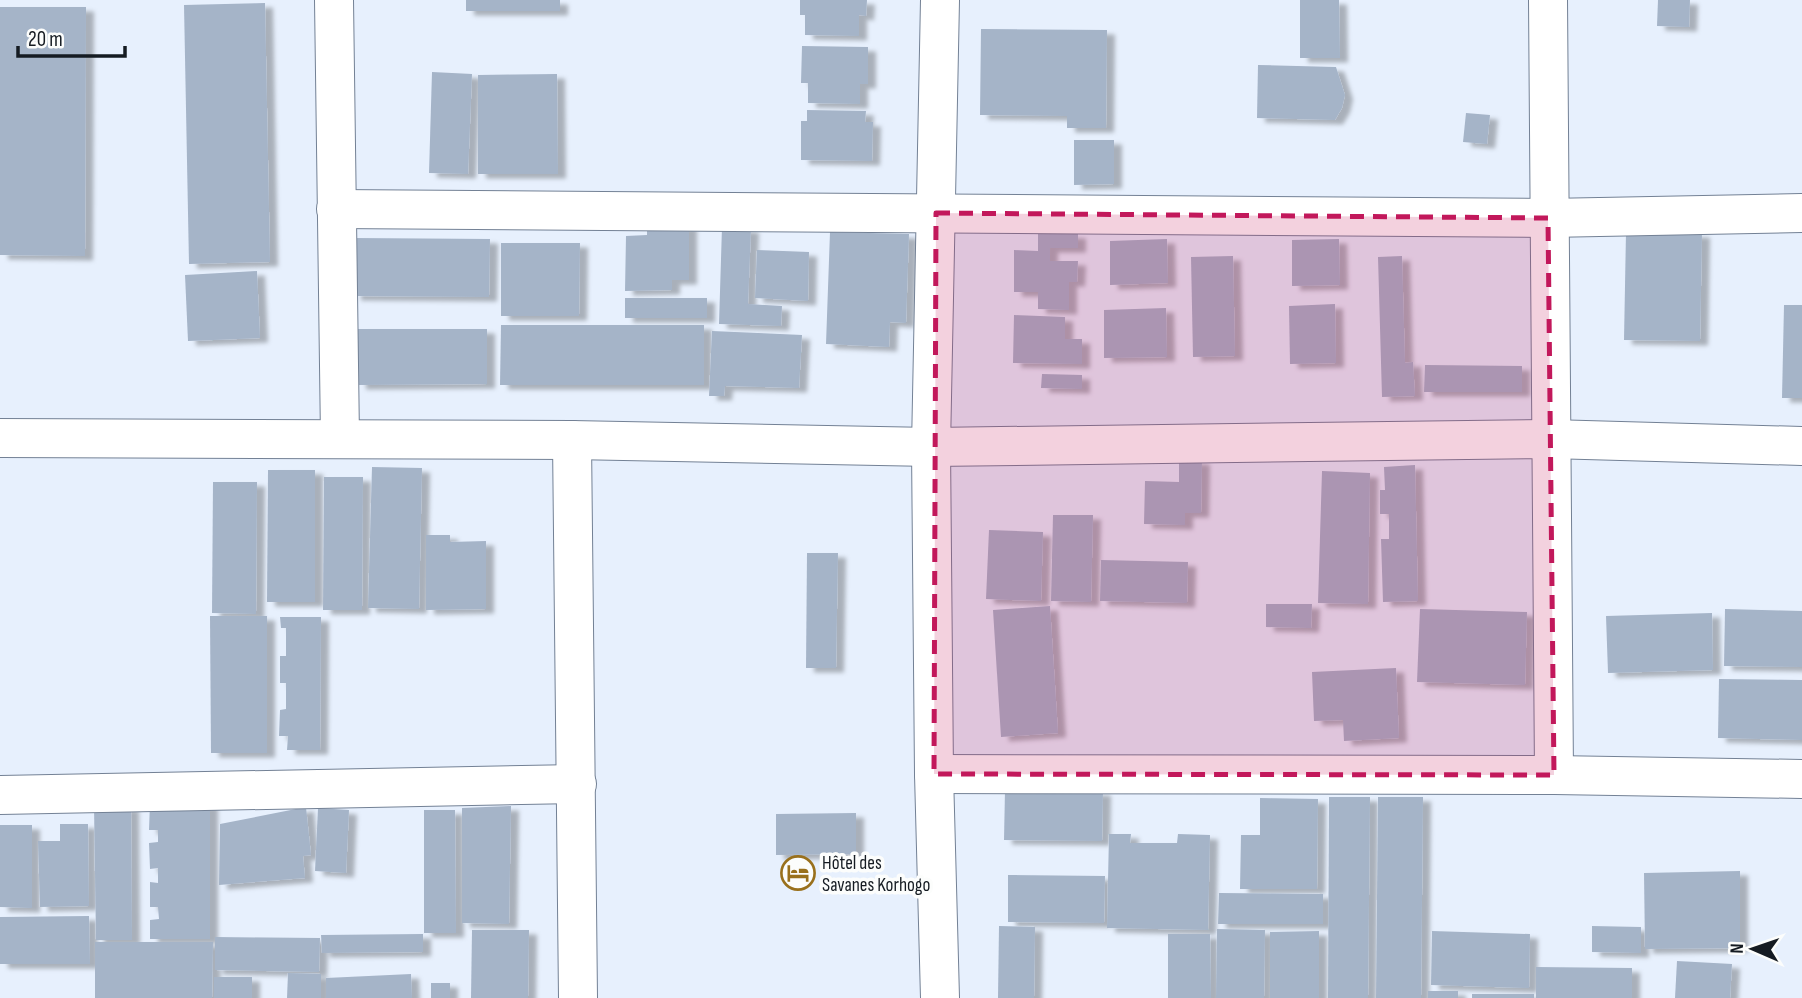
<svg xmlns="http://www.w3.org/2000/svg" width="1802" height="998" viewBox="0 0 1802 998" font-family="'Sofia Sans Condensed',sans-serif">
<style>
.building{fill:#a5b4c8;filter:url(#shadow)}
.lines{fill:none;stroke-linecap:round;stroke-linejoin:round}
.minor-casing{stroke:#738195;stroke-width:40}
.minor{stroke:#fff;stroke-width:38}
.marked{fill:#c2185b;fill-opacity:0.2;stroke:#c2185b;stroke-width:5;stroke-dasharray:14 9;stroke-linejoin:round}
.labels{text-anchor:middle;stroke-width:7;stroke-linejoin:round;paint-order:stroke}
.poi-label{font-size:19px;fill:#151b22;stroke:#fcfdfc;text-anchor:start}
</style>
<defs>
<filter id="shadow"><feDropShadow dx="8" dy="4.5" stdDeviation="2" flood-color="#0004"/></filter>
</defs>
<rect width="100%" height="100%" fill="#e7f0fd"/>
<g class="building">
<rect x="466" y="0" width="94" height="11"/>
<path d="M800,0H867L866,16L859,15V36L805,35V15H800Z"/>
<path d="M1300,0H1339L1340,58H1300Z"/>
<path d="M1658,0H1690L1689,27L1657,26Z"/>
<path d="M265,3L270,262L189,264L184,5Z"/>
<path d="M0,7H86L85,256L0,255Z"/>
<path d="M981,29L1107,30L1106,128H1067V116L980,115Z"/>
<path d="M802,46L868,47V84H860V104L808,103V83H801Z"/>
<path d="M1258,65L1336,67L1345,95L1342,108L1335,120L1257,118Z"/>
<path d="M432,72L472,74L468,174L429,173Z"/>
<path d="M557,74L558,174H478V75Z"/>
<path d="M807,110L866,111L865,122H873L872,161L801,160V121H807Z"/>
<path d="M1466,113L1490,115L1487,144L1463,142Z"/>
<path d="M1074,140H1114V184L1074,185Z"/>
<path d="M647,223L689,224V280H672V290L625,291L626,236L647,235Z"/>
<path d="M722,227L751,228L748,304L782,306L781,326L719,324Z"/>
<path d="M830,232L909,234L906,323L890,322L889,347L826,344Z"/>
<path d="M1626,232L1702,233L1700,341L1624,340Z"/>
<path d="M1038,233L1078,234V248H1050V261H1078L1077,282H1069V310L1038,309V292H1014V250L1038,251Z"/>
<path d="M354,238L490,239L489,297L353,296Z"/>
<path d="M1167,239L1168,283L1110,285V241Z"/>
<path d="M1339,239L1340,285L1292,286V240Z"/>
<path d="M501,243H580L579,316H501Z"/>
<path d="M757,250L809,252L808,301L755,298Z"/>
<path d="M1233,256L1235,356L1193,357L1191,257Z"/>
<path d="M1402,256L1405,363L1413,362L1415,396L1382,397L1378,257Z"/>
<path d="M257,271L260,338L188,341L185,275Z"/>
<rect x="625" y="298" width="82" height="20"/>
<path d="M1335,304L1336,363L1290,364L1289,306Z"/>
<path d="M1784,305H1802V398H1782Z"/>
<path d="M1166,308L1167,357L1104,358V310Z"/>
<path d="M1014,315L1065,317V339H1082V364L1013,363Z"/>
<path d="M501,325H704V385H500Z"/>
<path d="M358,329H487V384L358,385Z"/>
<path d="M712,331L802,335L799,388L725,386L724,396H709Z"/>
<path d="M1425,365L1522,366V392H1424Z"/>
<path d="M1042,374L1082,375V389L1041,388Z"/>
<path d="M1179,459L1202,460L1201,513H1185V525L1144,524L1145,481L1179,482Z"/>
<path d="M1415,465L1418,601L1383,602L1381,539H1389V514H1380V490H1385L1384,467Z"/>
<path d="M372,467L422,468L419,609L368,608Z"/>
<path d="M268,470H315V602H267Z"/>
<path d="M1322,471L1370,473L1368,604L1318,603Z"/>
<path d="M324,477H363L362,610H323Z"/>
<path d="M213,482H257L256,614L212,613Z"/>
<path d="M1053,515H1093L1091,602L1051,601Z"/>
<path d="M989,530L1043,532L1041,601L986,599Z"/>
<path d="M426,535H450V542L486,541V609L426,610Z"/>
<path d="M807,553H838L836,668H806Z"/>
<path d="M1101,560L1188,562L1187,603L1100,601Z"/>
<path d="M1266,604H1312L1311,628L1266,627Z"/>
<path d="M1050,606L1058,733L1001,737L993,610Z"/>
<path d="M1420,609L1527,612L1525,685L1417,682Z"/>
<path d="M1725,609L1802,611V667L1724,666Z"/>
<path d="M1712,613L1713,670L1608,673L1606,616Z"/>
<path d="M210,616H267V753H211Z"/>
<path d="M280,617H321L320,750H287L288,736H279L280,710L286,709V683H280V656H286V628H281Z"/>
<path d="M1396,668L1399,738L1344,741L1343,720L1314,721L1312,672Z"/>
<path d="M1719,679L1802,680V740L1718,738Z"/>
<path d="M1005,790L1103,791L1102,841L1004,840Z"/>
<path d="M1329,797H1370L1368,998H1328Z"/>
<path d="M1378,797H1423L1421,998H1376Z"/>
<path d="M1260,798L1318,799L1317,889H1240L1241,835H1260Z"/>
<path d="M150,803H210V939H150V920L159,919L158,907H150V882L158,883V868L150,869L149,843L158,842V830H149Z"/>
<path d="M94,805L131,806L132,940H96Z"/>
<path d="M511,806L509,924L462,923V808Z"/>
<path d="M306,807L311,855L303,856L305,878L219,885L220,824Z"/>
<path d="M318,808L349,810L346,873L315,871Z"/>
<path d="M424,810H455L456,933H424Z"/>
<path d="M856,813V854L776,855V814Z"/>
<path d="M60,824H88L89,906L40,907L38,841H60Z"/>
<path d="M0,825H32V908L0,907Z"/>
<path d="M1109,834H1131L1130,843H1177L1178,834L1210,835L1208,930L1107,928Z"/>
<path d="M1740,871V948L1645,949L1644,873Z"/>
<path d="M1008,875L1105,876L1104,923L1008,922Z"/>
<path d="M1219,893L1323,894V924H1218Z"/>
<path d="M89,916L90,964H0V917Z"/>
<path d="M999,926L1035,927L1034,998H998Z"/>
<path d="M1592,926L1641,927V953L1592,952Z"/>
<path d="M1217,929L1265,930L1264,998H1216Z"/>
<path d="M472,930H529L528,998H471Z"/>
<path d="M1319,931V998H1270V932Z"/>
<path d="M1432,931L1530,934L1529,988L1431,985Z"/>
<path d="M423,934V952L322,953L321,935Z"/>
<path d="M1168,934H1210L1211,998H1168Z"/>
<path d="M215,937L320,938L319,972L215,970Z"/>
<path d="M95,942H213L212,998H95Z"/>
<path d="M1677,961L1732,964L1730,998H1675Z"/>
<path d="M1536,967L1632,968V998H1536Z"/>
<path d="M288,973L321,974V998H287Z"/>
<path d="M411,974L412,998H326V978Z"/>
<rect x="214" y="977" width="38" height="21"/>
<rect x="431" y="983" width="19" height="15"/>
<rect x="1428" y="991" width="30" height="7"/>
<rect x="1472" y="994" width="62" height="4"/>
</g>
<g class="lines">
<g class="minor-casing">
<g id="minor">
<path d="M334,0L340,438"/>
<path d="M1548,0L1554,775"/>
<path d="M336,209L1548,218L1802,213"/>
<path d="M0,438L572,440L931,447L1550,439L1802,446"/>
<path d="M572,440L578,998"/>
<path d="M934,774L1554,775L1802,779"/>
<path d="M0,795L577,784"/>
<path d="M940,998L934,774L931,447L940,0"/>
</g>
</g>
<use href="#minor" class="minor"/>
</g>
<path class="marked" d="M936,213L1548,218L1554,775L934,774Z"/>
<defs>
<g id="hotel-ring" transform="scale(1.75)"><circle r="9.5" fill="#fcfdfc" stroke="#99701c" stroke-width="1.5"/><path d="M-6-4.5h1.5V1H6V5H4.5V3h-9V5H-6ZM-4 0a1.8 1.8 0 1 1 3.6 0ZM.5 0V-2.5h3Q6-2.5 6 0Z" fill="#99701c"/></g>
</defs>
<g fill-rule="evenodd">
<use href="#hotel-ring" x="798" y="873"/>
</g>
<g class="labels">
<g class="poi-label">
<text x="822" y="869">Hôtel des<tspan x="822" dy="22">Savanes Korhogo</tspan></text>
</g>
</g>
<g transform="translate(1753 949) rotate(272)" stroke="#fcfdfc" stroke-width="5" paint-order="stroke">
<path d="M0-5L12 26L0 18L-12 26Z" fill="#151b22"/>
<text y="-10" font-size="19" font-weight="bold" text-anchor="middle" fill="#151b22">N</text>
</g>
<path d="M18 46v10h107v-10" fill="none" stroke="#151b22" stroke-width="3.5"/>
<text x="28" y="46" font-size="21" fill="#151b22" stroke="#fcfdfc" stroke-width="5" paint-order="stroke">20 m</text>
</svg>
